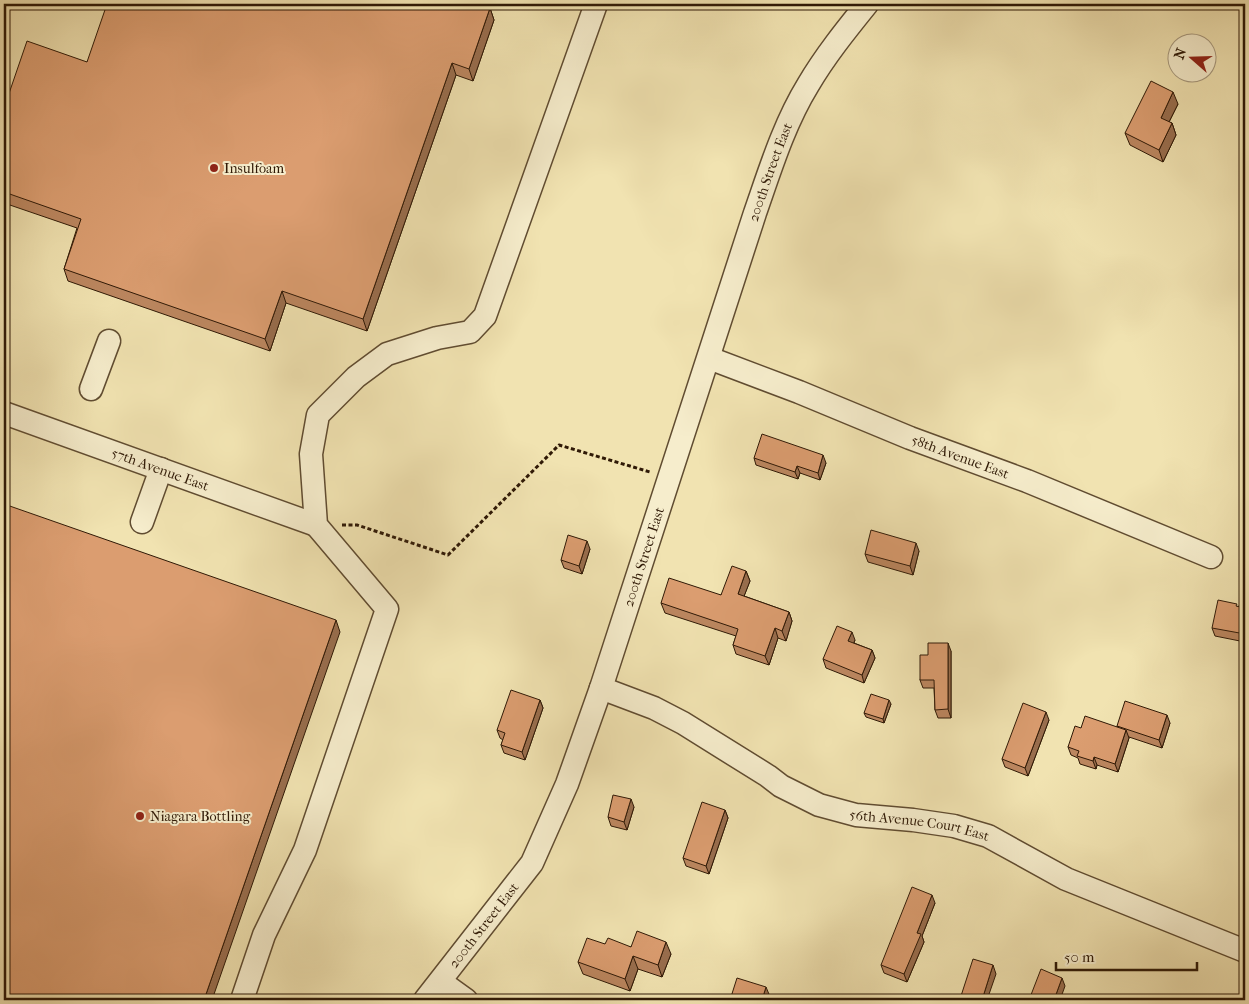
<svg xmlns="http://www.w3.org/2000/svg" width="1249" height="1004" viewBox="0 0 1249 1004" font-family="'IM FELL French Canon',serif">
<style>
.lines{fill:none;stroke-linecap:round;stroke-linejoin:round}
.minor-casing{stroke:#604c31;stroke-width:25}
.path{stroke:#2f1906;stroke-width:3;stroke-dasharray:4 2.5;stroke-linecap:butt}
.minor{stroke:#f6edcc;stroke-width:22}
.wall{fill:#bc8760;stroke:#2f1906}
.shaded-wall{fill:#996e4e;stroke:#2f1906}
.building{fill:#db9d70;stroke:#2f1906}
.poi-dot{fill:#8f2418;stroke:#f6edcc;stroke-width:2}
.labels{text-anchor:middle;stroke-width:4;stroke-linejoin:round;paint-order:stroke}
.poi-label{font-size:14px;fill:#2f1906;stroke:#f6edcc;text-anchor:start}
.street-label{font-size:14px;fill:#2f1906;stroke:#f6edcc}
</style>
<rect width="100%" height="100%" fill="#f1e3b1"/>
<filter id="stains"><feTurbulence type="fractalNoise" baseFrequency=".004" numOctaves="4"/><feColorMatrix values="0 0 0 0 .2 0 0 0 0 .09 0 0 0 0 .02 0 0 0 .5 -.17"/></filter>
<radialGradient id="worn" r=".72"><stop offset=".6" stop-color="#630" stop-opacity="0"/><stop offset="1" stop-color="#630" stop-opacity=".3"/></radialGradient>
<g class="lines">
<g class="minor-casing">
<g id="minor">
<path id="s1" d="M709,358L799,392L910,438L1027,481L1211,557"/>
<path d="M91,389L109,341"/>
<path id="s2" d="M4,413L316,525"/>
<path d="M142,522L161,469"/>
<path id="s3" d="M601,688L654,708L683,723L768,776L781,786L819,805L856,815L913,820L954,826L988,836L1066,879L1245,951"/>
<path d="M441,982L466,1000"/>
<path d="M242,1000L264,935L305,850L387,609L316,525L311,454L318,415L356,377L387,354L437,338L470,332L485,316L596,4"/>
<path id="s4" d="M425,1000L532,863L567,784L601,688L755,213C770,170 784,124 808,85C825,56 846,30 867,4"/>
</g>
</g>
<path class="path" d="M342,525H357L448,555L559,445L650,472"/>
<use href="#minor" class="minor"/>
</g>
<g class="wall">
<path d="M481,5L490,8L494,20L473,81L456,75L367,331L286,303L270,351L68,281L64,269L77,228L4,203V108L87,62Z"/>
<path d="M1178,104L1169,122L1172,123L1176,135L1163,162L1130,145L1125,133Z"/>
<path d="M754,458L826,463L820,480L800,473L798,479L756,465Z"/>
<path d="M1245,485V535L1242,527Z"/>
<path d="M590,549L582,574L564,568L561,560Z"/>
<path d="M919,551L913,575L868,562L865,554Z"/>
<path d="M746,571L750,581L744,596L789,612L792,621L786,641L778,638L769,665L736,654L733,645L736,636L665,613L661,603L721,595Z"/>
<path d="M1238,606L1245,608V642L1215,636L1212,628Z"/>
<path d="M855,640L854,643L872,650L875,658L864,683L826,668L823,659Z"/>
<path d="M951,651V718H938L935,710L934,688H923L920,680L928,655Z"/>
<path d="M540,700L543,708L525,760L504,753L501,745L503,740L500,738L497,730Z"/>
<path d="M891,704L884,723L866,717L864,713Z"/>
<path d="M1049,720L1028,776L1005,767L1002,759Z"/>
<path d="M1170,723L1162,748L1129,737V738L1118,772L1097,765L1096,769L1080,764L1078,758L1071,755L1068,747L1081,728L1117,727V726Z"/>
<path d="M634,807L627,830L611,826L608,817Z"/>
<path d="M725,810L728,818L709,874L686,866L683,858Z"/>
<path d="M935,903L922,936L924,942L907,982L884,973L881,965Z"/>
<path d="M605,944L631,947L671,954L662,977L638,969L630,991L583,974L578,962Z"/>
</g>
<g class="shaded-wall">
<path d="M490,8L494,20L473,81L469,69Z"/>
<path d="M452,63L456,75L367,331L363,319Z"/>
<path d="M1173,92L1178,104L1165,130L1161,118Z"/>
<path d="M1172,123L1176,135L1163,162L1159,150Z"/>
<path d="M282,291L286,303L270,351L265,339Z"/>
<path d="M823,455L826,463L820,480L818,473Z"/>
<path d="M797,466L800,473L798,479L795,472Z"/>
<path d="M587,541L590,549L582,574L579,566Z"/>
<path d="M916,543L919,551L913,575L910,566Z"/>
<path d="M746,571L750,581L741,604L738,594Z"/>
<path d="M789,612L792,621L786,641L782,631Z"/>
<path d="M336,620L340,632L212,1000H204Z"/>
<path d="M775,628L778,638L769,665L765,656Z"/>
<path d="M852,632L855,640L851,649L848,641Z"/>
<path d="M948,643L951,651V718L948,709Z"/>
<path d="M872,650L875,658L864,683L862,675Z"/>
<path d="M540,700L543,708L525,760L522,752Z"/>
<path d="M889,700L891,704L884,723L883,719Z"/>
<path d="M1046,712L1049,720L1028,776L1025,768Z"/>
<path d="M1167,715L1170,723L1162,748L1159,740Z"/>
<path d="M1126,730L1129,738L1118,772L1115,764Z"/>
<path d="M1094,757L1097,765L1096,769L1093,761Z"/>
<path d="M631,799L634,807L627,830L624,822Z"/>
<path d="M725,810L728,818L709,874L706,866Z"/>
<path d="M932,895L935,903L922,936L924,942L907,982L904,974L917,933Z"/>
<path d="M666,942L671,954L662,977L658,965Z"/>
<path d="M633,956L638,969L630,991L625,979Z"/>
<path d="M993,965L996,974L987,1000H982Z"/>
<path d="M1062,978L1065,986L1060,1000H1054Z"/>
<path d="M766,987L771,999V1000H762Z"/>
</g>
<g class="building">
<path d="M107,4H477L490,8L469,69L452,63L363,319L282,291L265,339L64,269L81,219L4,192V108L27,41L87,62Z"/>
<path d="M1151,81L1173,92L1161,118L1172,123L1159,150L1125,133Z"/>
<path d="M762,434L823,455L818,473L797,466L795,472L754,458Z"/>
<rect x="1242" y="485" width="3" height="42"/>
<path d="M4,504L336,620L204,1000H4Z"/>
<path d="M871,530L916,543L910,566L865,554Z"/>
<path d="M568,535L587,541L579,566L561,560Z"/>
<path d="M732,566L746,571L738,594L789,612L782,631L775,628L765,656L733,645L738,629L661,603L669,578L721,595Z"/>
<path d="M1218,600L1237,604L1236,606L1245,608V634L1212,628Z"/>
<path d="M837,626L852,632L848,641L872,650L862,675L823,659Z"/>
<path d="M928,643H948V709L935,710L934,680H920V655H928Z"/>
<path d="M511,690L540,700L522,752L501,745L505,733L497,730Z"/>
<path d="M871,694L889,700L883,719L864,713Z"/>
<path d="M1125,701L1167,715L1159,740L1117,726Z"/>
<path d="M1023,703L1046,712L1025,768L1002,759Z"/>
<path d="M1085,716L1126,730L1115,764L1094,757L1093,761L1077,756L1079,751L1068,747L1075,726L1081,728Z"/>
<path d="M613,795L631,799L624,822L608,817Z"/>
<path d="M702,802L725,810L706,866L683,858Z"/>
<path d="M912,887L932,895L917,933L921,934L904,974L881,965Z"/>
<path d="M637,931L666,942L658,965L633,956L625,979L578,962L587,938L605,944L608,938L631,947Z"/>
<path d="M973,959L993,965L982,1000H962L960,999Z"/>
<path d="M1041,969L1062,978L1054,1000H1029Z"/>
<path d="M737,978L766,987L762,1000H730Z"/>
<path d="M1023,998L1029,1000H1022Z"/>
</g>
<g class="poi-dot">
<circle cx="214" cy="168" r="5"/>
<circle cx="140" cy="816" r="5"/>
</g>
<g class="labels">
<g class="poi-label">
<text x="224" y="173">Insulfoam</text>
<text x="150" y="821">Niagara Bottling</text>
</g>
<g class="street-label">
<text dy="5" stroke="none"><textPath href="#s4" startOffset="905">200th Street East</textPath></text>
<text dy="5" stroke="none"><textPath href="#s1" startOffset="270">58th Avenue East</textPath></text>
<text dy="5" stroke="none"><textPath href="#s2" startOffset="166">57th Avenue East</textPath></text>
<text dy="5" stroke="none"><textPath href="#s4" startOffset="500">200th Street East</textPath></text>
<text dy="5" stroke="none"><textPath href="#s3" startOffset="351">56th Avenue Court East</textPath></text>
<text dy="5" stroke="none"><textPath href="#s4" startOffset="95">200th Street East</textPath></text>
</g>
</g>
<rect width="1249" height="1004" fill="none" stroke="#f1e3b1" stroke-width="20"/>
<rect x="5" y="5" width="1239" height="994" fill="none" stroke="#2f1906" stroke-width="2.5"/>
<rect x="10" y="10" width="1229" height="984" fill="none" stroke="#2f1906"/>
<g transform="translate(1192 58) rotate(290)"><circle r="24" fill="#f6edcc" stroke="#a6987d"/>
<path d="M0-4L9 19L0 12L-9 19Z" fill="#8f2418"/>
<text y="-8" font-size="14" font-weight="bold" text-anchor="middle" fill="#2f1906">N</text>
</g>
<path d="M1056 962v8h141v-8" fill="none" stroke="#2f1906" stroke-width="2.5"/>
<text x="1064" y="962" font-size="15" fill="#2f1906" stroke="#f6edcc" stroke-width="4" paint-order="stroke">50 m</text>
<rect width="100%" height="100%" filter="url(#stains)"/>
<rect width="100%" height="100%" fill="url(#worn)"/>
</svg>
